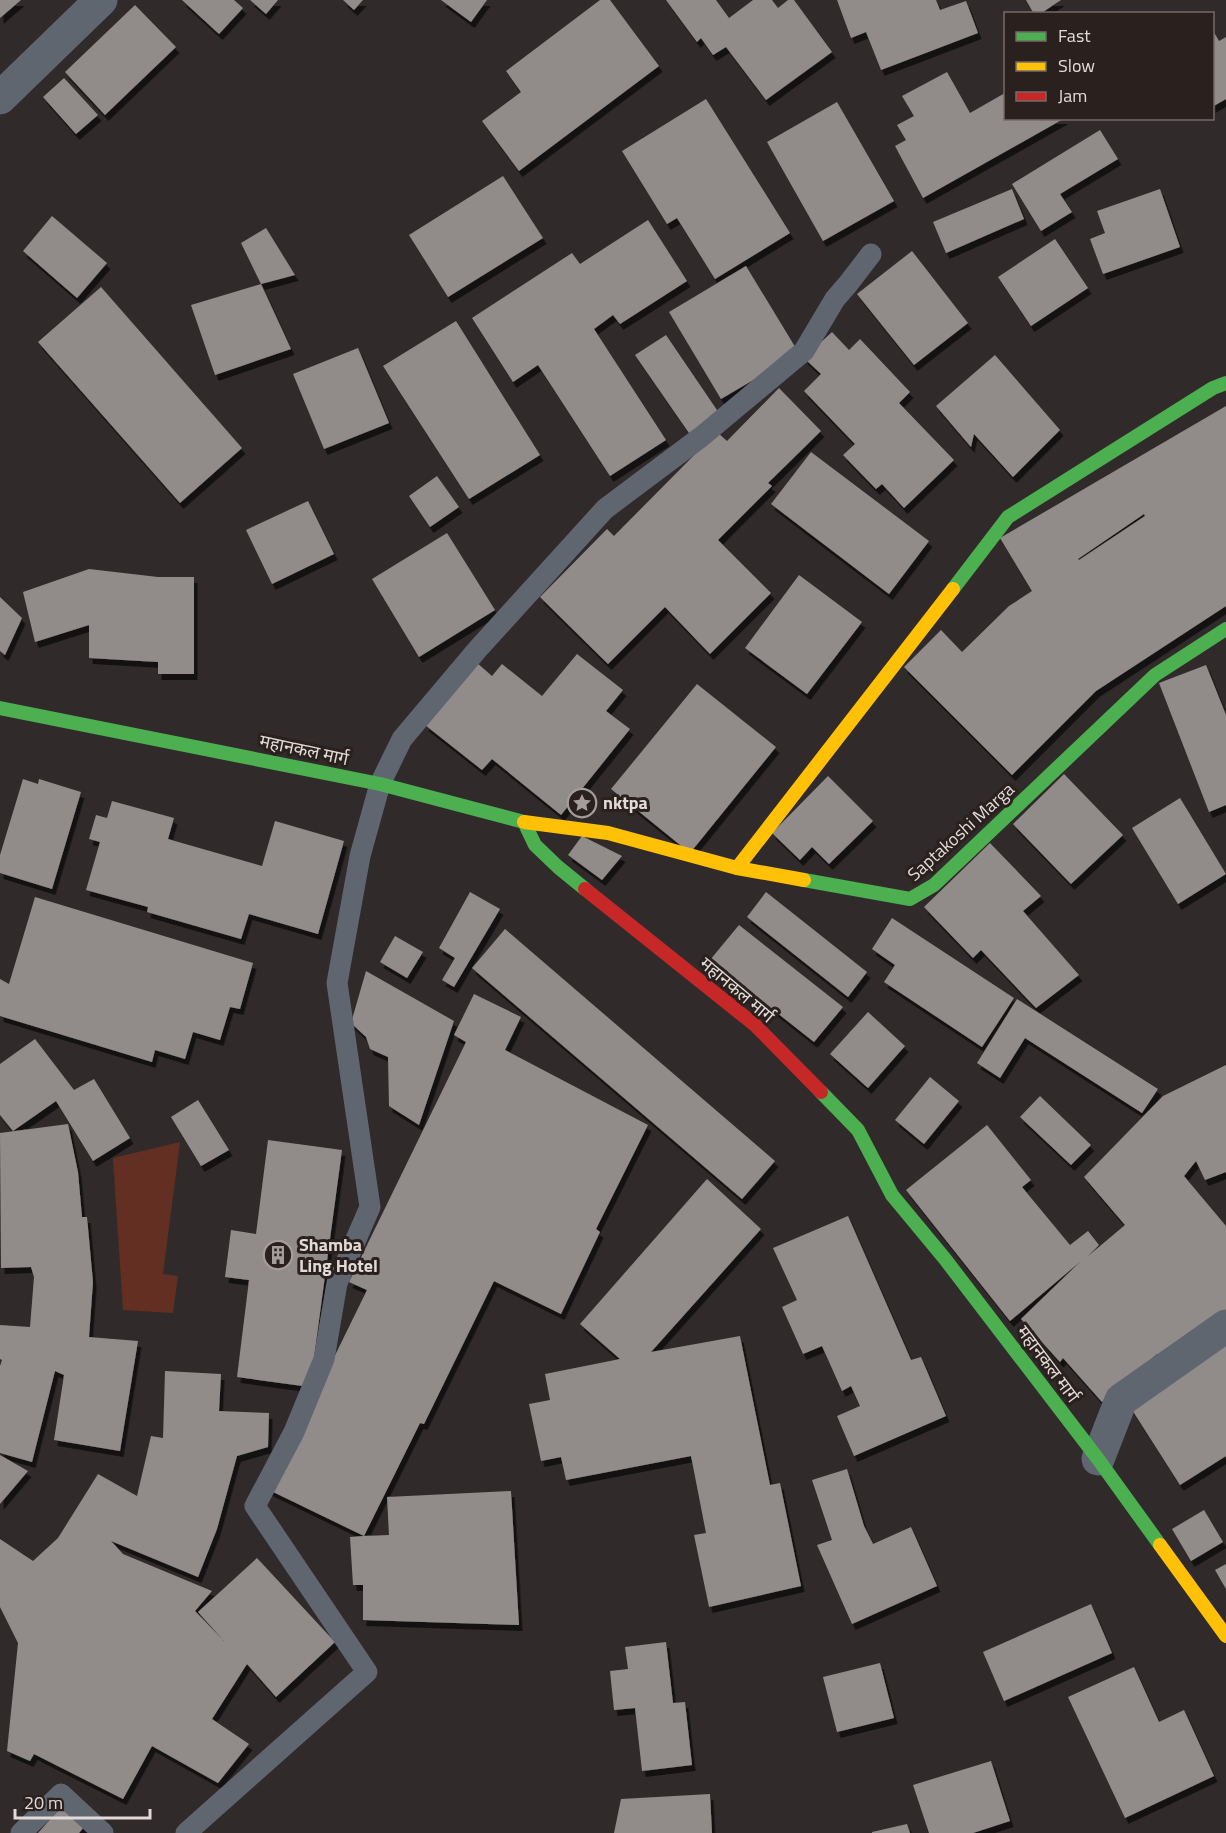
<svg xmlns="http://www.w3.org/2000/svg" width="1226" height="1833" viewBox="0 0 1226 1833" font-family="'Titillium Web','Noto Sans Devanagari',sans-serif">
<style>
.green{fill:#622f22}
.building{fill:#918c8a;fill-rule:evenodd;filter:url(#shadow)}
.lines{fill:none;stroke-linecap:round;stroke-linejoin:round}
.lane{stroke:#60666f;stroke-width:21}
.street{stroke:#60666f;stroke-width:33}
.fast{stroke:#4caf50;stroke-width:14}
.slow{stroke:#ffc107;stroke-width:14}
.jam{stroke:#c62828;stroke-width:14}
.labels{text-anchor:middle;stroke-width:6;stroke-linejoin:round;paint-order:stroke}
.street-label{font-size:18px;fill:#e2dad8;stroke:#2a201d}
.poi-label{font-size:18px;font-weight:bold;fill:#e2dad8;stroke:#2a201d;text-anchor:start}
</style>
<defs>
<filter id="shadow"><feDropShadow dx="3.5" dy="6" stdDeviation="0" flood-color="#0009"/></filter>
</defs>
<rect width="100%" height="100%" fill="#302b2a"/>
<path class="green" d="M180,1142L163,1274L178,1276L173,1313L123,1310L113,1158Z"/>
<g class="building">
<path d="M0,0H21L0,18Z"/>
<path d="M182,0H234L243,8L219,34Z"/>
<path d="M250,0H278L266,14Z"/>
<path d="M343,0H363L354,10Z"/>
<path d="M441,0H487L471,22Z"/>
<path d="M600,0H610L659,66L519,171L482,121L521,92L506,71Z"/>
<path d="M666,0H716L729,18L753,0H772L778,8L788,0H794L832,52L766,100L726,47L713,55L701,38L697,42Z"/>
<path d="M837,0H936L940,10L966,1L978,33L881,70L866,32L851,38Z"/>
<path d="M1026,0H1061L1040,14H1034Z"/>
<path d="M135,5L176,47L105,115L65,72Z"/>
<path d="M1212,29L1219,41L1226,37V99L1212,107Z"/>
<path d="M947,72L970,113L1005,93V118H1065L923,198L895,146L906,140L897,125L914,116L902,96Z"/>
<path d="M64,78L98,115L76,134L43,97Z"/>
<path d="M706,99L790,233L715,279L677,218L667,224L622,151Z"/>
<path d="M837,102L894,201L823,241L767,142Z"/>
<path d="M1100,130L1118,159L1060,194L1072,212L1041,231L1012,184Z"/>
<path d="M503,176L543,238L448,297L409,235Z"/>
<path d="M1012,189L1024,219L946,253L933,222Z"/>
<path d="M1160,189L1180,247L1103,274L1090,239L1105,233L1097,211Z"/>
<path d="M52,216L107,263L77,298L23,251Z"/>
<path d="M648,220L687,281L620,324L613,315L594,329L666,440L610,476L538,365L513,382L472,318L572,253L580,264Z"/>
<path d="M266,228L295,275L261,284L241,243Z"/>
<path d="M1055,239L1088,288L1031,326L998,277Z"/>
<path d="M912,251L968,323L914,365L857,294Z"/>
<path d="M746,266L797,350L755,379L721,399L669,312Z"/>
<path d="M261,284L291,349L215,375L191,305Z"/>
<path d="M101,287L242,448L180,503L38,342Z"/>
<path d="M456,321L540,455L469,499L383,366Z"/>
<path d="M832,332L849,350L860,339L910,392L899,403L954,460L904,508L882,484L876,489L843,455L855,444L804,391L821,374L804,358Z"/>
<path d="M666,335L719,413L689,433L635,355Z"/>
<path d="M358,348L389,423L324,449L293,374Z"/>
<path d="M995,355L1060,430L1013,477L974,434L971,447L936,406Z"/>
<path d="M779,388L821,431L768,483L772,486L718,540L771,593L710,654L665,607L608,664L540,597L607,529L614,536L717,432L727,441Z"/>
<path d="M1226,406V606L1096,691L1012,775L904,667L941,630L962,652L1009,606L1032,591L1000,538ZM1144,514L1145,516L1079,560L1078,559Z"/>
<path d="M811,452L929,541L889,594L771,504Z"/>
<path d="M437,476L459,507L430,527L409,496Z"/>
<path d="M308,501L334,554L272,584L246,530Z"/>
<path d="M447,533L495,610L419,657L372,579Z"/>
<path d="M89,569L158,577H194V674H158V662L89,658V625L35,642L23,592Z"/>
<path d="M799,575L862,622L807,694L745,648Z"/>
<path d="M0,597L22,618L5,655L0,651Z"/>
<path d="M577,654L623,690L606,711L630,729L561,815L492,759L482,770L425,725L476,662L492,676L502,664L542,696Z"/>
<path d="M1206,665L1226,715V805L1209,812L1159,683Z"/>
<path d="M697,684L776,747L690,853L611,789Z"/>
<path d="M1064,774L1123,835L1071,884L1013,824Z"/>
<path d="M828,776L873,821L829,864L812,847L800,860L772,833Z"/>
<path d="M23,779L38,784L39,779L81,792L52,889L0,873V855Z"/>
<path d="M1180,798L1226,874L1178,904L1132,828Z"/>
<path d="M112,801L174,818L168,839L262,866L275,821L344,841L318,934L249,914L241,939L147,912L148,907L86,890L100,842L89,839L96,815L107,818Z"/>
<path d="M582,836L622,856L602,880L568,855Z"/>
<path d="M990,843L1041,896L1023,911L1079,975L1036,1008L981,950L973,958L924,907Z"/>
<path d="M470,892L500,909L454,987L442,980L455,958L439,948Z"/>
<path d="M766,892L867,972L848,997L747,917Z"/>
<path d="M35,897L253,963L240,1009L230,1007L220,1040L193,1032L185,1059L155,1050L152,1062L0,1016V979L9,984Z"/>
<path d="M892,918L1014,998L982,1047L884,982L895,965L872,949Z"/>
<path d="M739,925L843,1007L814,1042L710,960Z"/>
<path d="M505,929L775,1161L742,1199L472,968Z"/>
<path d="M395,936L423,952L407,978L380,962Z"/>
<path d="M366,971L454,1021L419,1125L389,1106L388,1057L370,1049L366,1037L351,1023Z"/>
<path d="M474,994L521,1017L505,1050L648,1125L596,1229L600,1232L561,1314L494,1281L424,1424L420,1423L364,1536L389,1535L387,1497L511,1491L519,1625L363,1620V1585H353L350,1537L364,1536L269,1490L367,1290L349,1282L466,1042L454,1035Z"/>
<path d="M1017,999L1158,1089L1142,1113L1025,1038L1000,1078L977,1063Z"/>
<path d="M868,1012L905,1046L868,1088L830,1054Z"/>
<path d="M35,1039L74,1090L94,1079L130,1138L93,1161L56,1101L13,1131L0,1115V1064Z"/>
<path d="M1226,1065V1172L1205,1180L1196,1161L1184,1176L1226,1226V1312L1165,1363L1157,1354L1102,1402L1063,1358L1060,1362L1021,1319L1081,1261L1010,1321L906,1190L987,1125L1031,1180L1022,1187L1070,1245L1088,1231L1099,1245L1087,1257L1125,1225L1084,1177L1163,1096Z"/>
<path d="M930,1077L959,1101L924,1144L895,1120Z"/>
<path d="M1040,1096L1091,1145L1071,1165L1020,1117Z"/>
<path d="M198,1100L229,1150L201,1166L171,1117Z"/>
<path d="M68,1124L78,1172L82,1217H87L93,1282L89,1337L138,1341L120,1451L54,1440L64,1375L55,1371L32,1462L0,1453V1366L2,1360L0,1359V1325L30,1327L34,1277L31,1267L1,1268L0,1133Z"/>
<path d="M268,1140L342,1150L310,1387L237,1377L249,1280L225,1277L231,1230L256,1234Z"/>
<path d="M707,1179L761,1229L651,1352L740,1336L770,1485L780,1483L801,1586L709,1607L694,1535L706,1533L691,1456L566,1480L561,1457L541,1461L529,1404L550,1400L545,1374L620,1359L580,1324Z"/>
<path d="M848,1216L911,1360L921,1357L946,1416L854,1456L837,1416L860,1406L851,1386L842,1391L822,1346L803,1354L782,1307L797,1300L773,1248Z"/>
<path d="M1226,1343V1456L1180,1485L1129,1405Z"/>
<path d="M165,1371L221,1374L219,1411L269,1413L268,1447L237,1456L217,1529L198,1577L111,1541L123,1554L212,1591L195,1611L224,1641L198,1612L257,1558L335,1642L276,1697L247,1664L212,1719L249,1744L218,1783L152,1746L123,1799L34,1754L30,1761L7,1751L18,1643L0,1607V1539L33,1561L58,1538L98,1474L137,1496L151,1436L163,1438Z"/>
<path d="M0,1455L28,1471L0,1504Z"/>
<path d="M847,1469L864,1526L873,1544L911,1527L937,1586L852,1624L817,1545L832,1540L812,1480Z"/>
<path d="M1204,1510L1223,1542L1191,1561L1172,1529Z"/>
<path d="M1226,1564V1589L1215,1570Z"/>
<path d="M1091,1604L1112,1653L1004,1701L983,1652Z"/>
<path d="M666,1642L673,1703L685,1702L692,1765L642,1771L635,1708L614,1710L610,1671L628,1669L625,1647Z"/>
<path d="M880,1663L894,1718L837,1732L823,1677Z"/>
<path d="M1134,1667L1159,1722L1184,1710L1214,1776L1125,1818L1068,1697Z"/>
<path d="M991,1761L1010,1821L973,1833H929L913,1785Z"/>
<path d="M710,1794L712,1833H614L621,1799Z"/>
<path d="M62,1806L84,1827L79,1833H38Z"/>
<path d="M907,1824L910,1833H872V1832Z"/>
</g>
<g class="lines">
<g class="lane">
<path d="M21,1833L61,1794L103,1833"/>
<path d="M186,1833L367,1672L255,1506L294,1432L324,1359L337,1283L370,1207L337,983L360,856L380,784L402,739L477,650L605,509L701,437L804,351L835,299L848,284L871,254"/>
</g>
<g class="street">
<path d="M0,98L101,0"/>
<path d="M1098,1459L1121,1400L1226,1326"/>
</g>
<g class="fast">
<path d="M953,589L1008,517L1213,388L1226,383"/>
<path d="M0,708L380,784L524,822L535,845L558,867L585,889"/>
<path d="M804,880L910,899L934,885L1155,675L1226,629"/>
<path d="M821,1092L858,1130L892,1195L945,1259L1098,1459L1160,1545"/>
</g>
<g class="slow">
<path d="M524,822L608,833L737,868L804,880"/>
<path d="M737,868L953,589"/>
<path d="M1160,1545L1226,1636"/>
</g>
<path class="jam" d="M585,889L755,1025L821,1092"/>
</g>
<defs>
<g id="sight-ring" transform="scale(1.5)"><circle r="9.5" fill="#2a201d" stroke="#a49d9b" stroke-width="1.5"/><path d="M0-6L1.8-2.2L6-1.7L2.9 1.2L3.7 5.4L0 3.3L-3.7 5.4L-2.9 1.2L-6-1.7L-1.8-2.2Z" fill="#a49d9b"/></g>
<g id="building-ring" transform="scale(1.5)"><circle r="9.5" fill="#2a201d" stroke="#a49d9b" stroke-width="1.5"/><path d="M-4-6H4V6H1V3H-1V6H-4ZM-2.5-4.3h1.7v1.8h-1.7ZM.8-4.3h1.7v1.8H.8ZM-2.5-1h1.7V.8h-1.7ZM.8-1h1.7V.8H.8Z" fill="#a49d9b"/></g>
</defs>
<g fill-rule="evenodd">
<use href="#sight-ring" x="582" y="803"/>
<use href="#building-ring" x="278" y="1255"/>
</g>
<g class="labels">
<g class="street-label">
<text transform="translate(304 750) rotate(12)" y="6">महानकल मार्ग</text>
<text transform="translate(961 832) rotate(-42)" y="6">Saptakoshi Marga</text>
<text transform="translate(737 990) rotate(40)" y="6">महानकल मार्ग</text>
<text transform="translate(1048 1364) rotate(53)" y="6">महानकल मार्ग</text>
</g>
<g class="poi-label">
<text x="603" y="809">nktpa</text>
<text x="299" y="1251">Shamba<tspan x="299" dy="21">Ling Hotel</tspan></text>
</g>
</g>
<rect x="1004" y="12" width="210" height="108" fill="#2a201d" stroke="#746a68" stroke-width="1.5"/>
<rect x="1016" y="32" width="30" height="9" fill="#4caf50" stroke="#746a68" stroke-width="1.5"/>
<text x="1058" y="42" font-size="18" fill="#e2dad8">Fast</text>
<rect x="1016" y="62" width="30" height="9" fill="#ffc107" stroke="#746a68" stroke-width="1.5"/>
<text x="1058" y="72" font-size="18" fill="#e2dad8">Slow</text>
<rect x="1016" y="92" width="30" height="9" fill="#c62828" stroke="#746a68" stroke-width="1.5"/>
<text x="1058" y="102" font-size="18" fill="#e2dad8">Jam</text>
<path d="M15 1809v9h135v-9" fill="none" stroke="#e2dad8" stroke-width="3"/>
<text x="24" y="1809" font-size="18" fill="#e2dad8" stroke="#2a201d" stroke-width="4.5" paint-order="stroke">20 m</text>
</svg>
